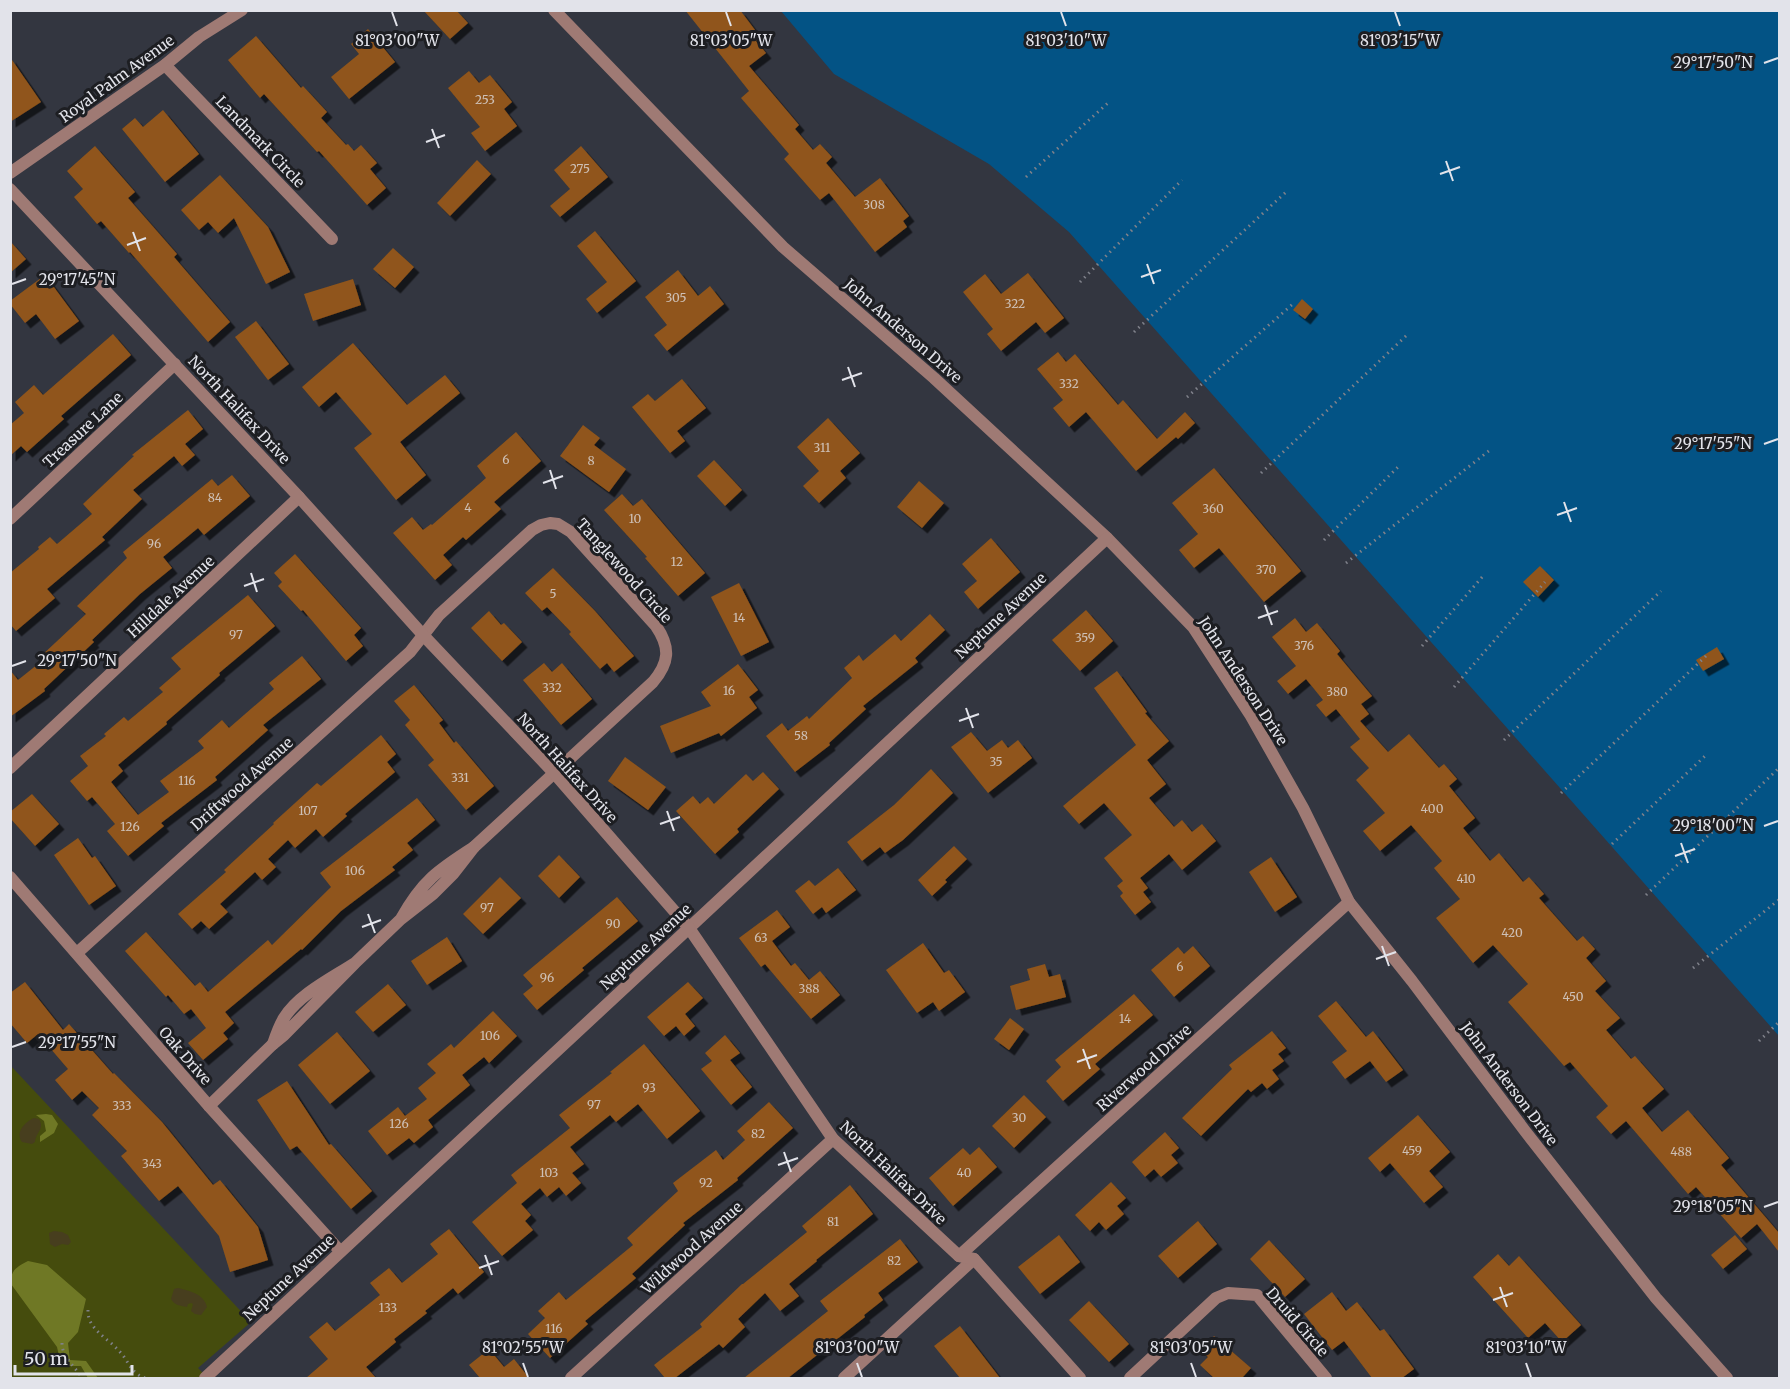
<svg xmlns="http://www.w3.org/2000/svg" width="1790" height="1389" viewBox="0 0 1790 1389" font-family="Merriweather,serif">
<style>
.green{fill:#454c0d}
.forest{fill:#6f7825}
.sand{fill:#473e1e}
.water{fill:#035385}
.building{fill:#90551a;filter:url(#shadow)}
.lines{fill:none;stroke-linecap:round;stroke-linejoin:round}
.path{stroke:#80828b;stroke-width:3;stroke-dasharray:1.5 4.5;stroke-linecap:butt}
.minor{stroke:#9f7a74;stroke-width:12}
.tertiary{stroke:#9f7a74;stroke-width:12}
.ticks{fill:none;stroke:#e2e3ea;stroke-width:2}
.labels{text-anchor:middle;stroke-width:6;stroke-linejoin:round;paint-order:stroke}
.number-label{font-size:12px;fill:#cec0b6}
.street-label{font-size:15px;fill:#e2e3ea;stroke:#1d1e22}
.ticks-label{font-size:15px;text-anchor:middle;fill:#e2e3ea;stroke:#1d1e22;stroke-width:6;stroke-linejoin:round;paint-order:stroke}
</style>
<defs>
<filter id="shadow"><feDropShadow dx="5.5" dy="5.5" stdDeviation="0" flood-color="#0009"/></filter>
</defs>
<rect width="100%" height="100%" fill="#333640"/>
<path class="green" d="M10,1065L251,1322L198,1368L208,1378H11Z"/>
<g class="forest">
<path d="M46,1114L52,1115L58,1124L54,1133L40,1142V1136L46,1131L44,1121L36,1115Z"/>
<path d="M28,1261L47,1265L86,1299L78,1332L68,1343L70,1360L86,1361L98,1378H88L81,1366H68L59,1356L57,1347L11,1284C10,1270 17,1267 28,1261Z"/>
</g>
<g class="sand">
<path d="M34,1118L39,1119C45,1129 36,1132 35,1142L32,1144L22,1142C15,1132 25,1122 34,1118Z"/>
<path d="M54,1231L62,1232L68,1235L71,1242L68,1245L62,1244L55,1247L50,1244L49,1233Z"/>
<path d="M178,1288C190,1291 204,1294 207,1307L201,1315L195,1314L191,1311L193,1304L191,1303L188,1304L187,1307C181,1306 174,1305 171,1299L174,1289Z"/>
</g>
<path class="water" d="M781,11H1779V1036L1069,232L989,164L834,74Z"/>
<g class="building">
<path d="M423,10H456L468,23L450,39Z"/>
<path d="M685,10H740L761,38L756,41L766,53L749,66L799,125L795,129L813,150L820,144L832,157L826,163L855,197L880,178L909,216L903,221L907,227L875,252L829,193L820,200L784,159L789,154L741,98L749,91Z"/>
<path d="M368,29L395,62L349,99L331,77L359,54L351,44Z"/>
<path d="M256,36L301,88L303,86L327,112L321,118L346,145L348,144L354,151L361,145L377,163L370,169L386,188L367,205L319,151L317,152L264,94L260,98L228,60Z"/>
<path d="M10,57L41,102L10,122Z"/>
<path d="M469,71L479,83L490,75L512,102L504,109L517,126L485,151L471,133L480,127L448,88Z"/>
<path d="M163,110L199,154L165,182L122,129L135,118L143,127Z"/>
<path d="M95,146L135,192L128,198L177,254L174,257L230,322L208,342L130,252L129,253L101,221L97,224L74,197L83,189L67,171Z"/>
<path d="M581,146L608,177L560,217L550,206L570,189L554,170Z"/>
<path d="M477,160L491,174L450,216L437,203Z"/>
<path d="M220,175L268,227L290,272L266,284L234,218L218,233L208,222L199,230L181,210Z"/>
<path d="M595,231L636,281L597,313L586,299L607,282L577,246Z"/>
<path d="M10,241L26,259L10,273Z"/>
<path d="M393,248L414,267L395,288L373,269Z"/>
<path d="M678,270L698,296L710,286L724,304L667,351L654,335L667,325L645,297Z"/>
<path d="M1028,273L1064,318L1045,333L1036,322L1001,351L987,334L993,329L963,292L985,274L1001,294Z"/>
<path d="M45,275L79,321L55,339L36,314L25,323L10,304V301Z"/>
<path d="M353,279L361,305L313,321L304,294Z"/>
<path d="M1302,299L1313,309L1305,319L1293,310Z"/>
<path d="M256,321L289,364L268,380L235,337Z"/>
<path d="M113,334L131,355L61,416L64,419L27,452L21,446L10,456V425L24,413L15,402L34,385L43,395Z"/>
<path d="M353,343L407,405L445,375L460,393L400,442L426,475L396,500L354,448L372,434L336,392L319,407L302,387Z"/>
<path d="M1058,352L1066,362L1075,354L1118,405L1123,400L1157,439L1185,412L1195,423L1178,439L1176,437L1136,471L1086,412L1069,427L1053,408L1063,400L1037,369Z"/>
<path d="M682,379L706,408L677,431L685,441L670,453L632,407L648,394L655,401Z"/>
<path d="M188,410L203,429L185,444L195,455L182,466L174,456L133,490L142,499L102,537L105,540L47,589L55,598L16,631L10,624V573L39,549L38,547L50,537L57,544L92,514L83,504L134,456L132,455Z"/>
<path d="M828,418L860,453L840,471L846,478L819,503L803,486L819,471L797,447Z"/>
<path d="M583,425L600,438L594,445L626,469L609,492L560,456Z"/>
<path d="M516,432L541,461L494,502L501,509L466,540L463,537L443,555L452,565L435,580L393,533L412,517L423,530L431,524L432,525L486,478L477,466Z"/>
<path d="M714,460L742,490L725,506L697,476Z"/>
<path d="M1214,468L1301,571L1264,602L1219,548L1194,568L1179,550L1198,534L1172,503Z"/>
<path d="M232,475L250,496L204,535L198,528L163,557L172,568L140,594L92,640L94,642L44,689L45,691L10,717V670L18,680L43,660L40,657L86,614L77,606L127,558L123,552L212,479L218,486Z"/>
<path d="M919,481L944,503L922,528L897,507Z"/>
<path d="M622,494L633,506L642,499L705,573L678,596L645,558L647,557L604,510Z"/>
<path d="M991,538L1020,572L978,609L964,592L977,581L962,564Z"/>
<path d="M295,554L361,628L354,635L363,646L346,661L303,610L301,611L278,586L282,582L274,573Z"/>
<path d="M1540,566L1554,580L1538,597L1523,582Z"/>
<path d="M553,568L595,611L634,656L614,672L607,663L600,669L569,634L571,632L547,607L542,611L525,593Z"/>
<path d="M739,583L769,642L741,656L711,597Z"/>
<path d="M248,595L275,626L219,673L220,675L166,722L167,724L118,765L123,771L111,782L138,815L169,792L160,781L204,748L198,741L222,720L229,728L274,689L269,683L302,656L321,679L263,725L268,730L215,777L217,780L161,823L164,826L128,856L107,831L115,824L92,797L87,801L70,781L88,766L80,756L106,736L104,734L124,717L128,721L163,692L159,688L181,669L171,658Z"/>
<path d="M1086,610L1113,641L1080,671L1052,640Z"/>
<path d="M489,611L501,625L504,623L522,642L502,661L471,628Z"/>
<path d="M930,614L945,630L915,658L918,662L863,706L866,709L829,743L830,745L795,772L766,736L782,723L788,731L807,716L809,719L852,678L844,668L859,655L863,661L895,634L901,641Z"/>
<path d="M1295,618L1306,632L1317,623L1340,651L1337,654L1372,696L1361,704L1369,714L1360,721L1388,752L1409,734L1439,768L1444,764L1457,779L1449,786L1475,818L1463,828L1490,861L1499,853L1523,882L1529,877L1544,894L1539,898L1577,941L1583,936L1595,949L1586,958L1606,981L1595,991L1620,1018L1606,1030L1631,1059L1635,1056L1664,1089L1642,1108L1662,1132L1688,1110L1729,1158L1721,1165L1779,1233V1252L1757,1224L1741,1238L1696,1187L1688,1194L1626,1121L1611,1134L1596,1117L1608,1106L1570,1062L1564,1066L1508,1002L1528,984L1493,945L1473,963L1436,918L1460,899L1434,868L1442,861L1411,825L1380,851L1363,831L1385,813L1356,780L1369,768L1350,747L1360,739L1336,709L1326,717L1316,705L1323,700L1306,679L1288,694L1277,681L1296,666L1272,637Z"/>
<path d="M1717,647L1724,659L1703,671L1696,660Z"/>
<path d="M544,663L552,672L562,663L592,699L561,725L523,680Z"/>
<path d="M738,664L758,690L749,697L757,708L721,736L719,733L671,753L660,726L711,706L701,692Z"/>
<path d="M1117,671L1147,712L1145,713L1169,741L1147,760L1166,784L1149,798L1174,827L1182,820L1192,832L1202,824L1216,841L1182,870L1169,854L1140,878L1148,888L1143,892L1151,902L1135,915L1120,896L1123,893L1117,886L1123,881L1104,858L1132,835L1104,803L1079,824L1063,806L1136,745L1094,688Z"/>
<path d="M414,685L443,720L439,723L454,743L456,741L494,786L466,810L428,765L434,760L405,725L410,720L394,701Z"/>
<path d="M971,732L987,751L1002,740L1008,748L1018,740L1032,758L988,793L951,747Z"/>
<path d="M381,735L396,754L387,762L395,772L345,814L347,816L323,837L316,829L295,848L288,840L268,859L276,867L262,880L255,872L220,904L228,912L209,929L201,921L192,929L178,914L226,872L224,870L274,824L273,823L317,783L321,786Z"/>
<path d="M625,757L666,787L648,810L608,781Z"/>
<path d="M931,769L953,793L903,840L885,853L880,847L862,861L847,842L894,805Z"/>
<path d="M763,772L779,789L737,829L739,832L715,854L676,811L693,796L700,804L708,797L714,804L746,774L753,781Z"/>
<path d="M32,794L59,824L35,846L10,818V812Z"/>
<path d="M417,798L435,820L407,843L413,850L392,867L395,870L341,911L302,950L301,949L225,1012L234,1023L223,1033L228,1039L203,1060L188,1043L206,1028L191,1009L184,1014L168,995L166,997L125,951L146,932L195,986L200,982L208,992L268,940L272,945L331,887L320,873Z"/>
<path d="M78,838L92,858L95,856L116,886L89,905L54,855Z"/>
<path d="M954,846L967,859L945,880L947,882L932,896L918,880Z"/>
<path d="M559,855L580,877L559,898L538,876Z"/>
<path d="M1271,857L1297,897L1275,912L1249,872Z"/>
<path d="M838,868L856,890L826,913L822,907L813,914L795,891L809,880L815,886Z"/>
<path d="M500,877L521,898L483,934L463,914Z"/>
<path d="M617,897L638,921L582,968L584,970L537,1010L523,994L533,986L523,975Z"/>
<path d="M777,910L790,927L772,941L791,966L795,963L809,980L820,971L840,995L811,1019L765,964L761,967L739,938Z"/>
<path d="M447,937L462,961L427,985L411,961Z"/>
<path d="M923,943L944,973L949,970L965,992L939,1011L933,1002L917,1013L886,970Z"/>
<path d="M1193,946L1210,966L1174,997L1151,970L1178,947L1184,954Z"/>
<path d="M1045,964L1049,977L1060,974L1066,997L1016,1010L1010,986L1030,980L1027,969Z"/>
<path d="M25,982L63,1030L69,1024L113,1074L114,1073L162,1122L213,1185L220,1180L258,1227L268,1260L230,1272L219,1236L178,1186L159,1201L121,1156L127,1151L92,1115L99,1108L82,1091L72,1100L55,1080L68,1069L38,1034L27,1043L10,1023V993Z"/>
<path d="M688,982L703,998L685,1014L695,1026L684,1036L676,1026L664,1036L647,1017Z"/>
<path d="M388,984L406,1005L373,1032L355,1012Z"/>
<path d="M1134,994L1153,1015L1095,1064L1100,1069L1063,1101L1046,1081L1061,1067L1055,1060Z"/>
<path d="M1336,1001L1366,1037L1373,1031L1403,1070L1386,1082L1370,1061L1345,1079L1332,1062L1347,1051L1318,1016Z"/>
<path d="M493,1011L517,1036L489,1063L484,1057L462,1075L470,1085L428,1120L433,1127L414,1143L409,1138L387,1155L368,1131L398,1107L405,1116L427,1099L418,1088L436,1073L427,1064L451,1044L454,1048Z"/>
<path d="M1010,1018L1024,1029L1009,1050L994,1039Z"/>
<path d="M1272,1031L1286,1048L1278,1054L1284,1061L1272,1070L1279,1079L1267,1089L1262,1083L1251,1092L1248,1089L1201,1136L1182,1118L1232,1069L1229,1065Z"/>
<path d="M337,1032L370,1071L330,1104L298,1065Z"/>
<path d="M725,1035L740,1053L730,1060L752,1087L731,1105L701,1069L712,1061L705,1053Z"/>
<path d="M644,1044L700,1111L667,1139L638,1104L616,1122L610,1115L570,1147L584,1164L572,1173L581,1183L566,1196L559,1187L547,1197L540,1188L521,1204L531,1215L525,1221L533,1230L502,1256L472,1222L517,1183L511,1175L570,1128L559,1115L612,1073L610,1072Z"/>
<path d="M287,1081L329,1145L331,1144L372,1191L351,1209L297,1146L290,1150L257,1100Z"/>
<path d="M1024,1095L1046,1117L1014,1148L992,1126Z"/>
<path d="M769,1102L793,1128L737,1178L738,1180L683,1223L685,1225L632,1274L636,1278L585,1321L588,1324L550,1358L528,1334L545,1318L538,1311L559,1292L566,1300L633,1245L627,1238L678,1191L673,1183L716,1150L723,1160L745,1140L737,1131Z"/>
<path d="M1418,1115L1450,1152L1429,1171L1443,1187L1424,1203L1390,1163L1380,1172L1368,1158Z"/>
<path d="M1165,1132L1179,1148L1171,1155L1178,1163L1161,1177L1154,1169L1145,1177L1132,1162Z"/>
<path d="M979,1147L997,1167L953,1206L929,1178L963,1148L970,1155Z"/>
<path d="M1111,1182L1126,1198L1117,1206L1124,1214L1106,1230L1099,1222L1090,1231L1075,1215Z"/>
<path d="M850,1185L873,1214L816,1260L817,1261L789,1284L799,1296L780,1311L765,1293L738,1319L745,1327L723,1348L719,1344L675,1378H665L654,1365L702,1327L700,1324L742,1284H743L807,1232L802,1226Z"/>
<path d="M1198,1221L1217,1244L1178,1278L1158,1256Z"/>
<path d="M449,1229L484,1272L458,1294L453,1288L425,1311L427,1313L394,1339L396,1342L366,1367L376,1378H306L328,1359L309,1337L327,1322L335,1331L380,1295L370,1283L389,1268L402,1283L438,1254L430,1244Z"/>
<path d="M1059,1235L1080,1262L1040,1294L1018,1267Z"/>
<path d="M1735,1235L1747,1249L1723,1269L1711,1255Z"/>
<path d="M900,1239L918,1262L878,1293L883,1300L864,1315L865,1317L788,1378H744L828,1311L820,1301Z"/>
<path d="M1269,1240L1305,1279L1285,1297L1250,1259Z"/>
<path d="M1498,1254L1509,1266L1519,1256L1581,1325L1562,1342L1545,1323L1528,1338L1473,1277Z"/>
<path d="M1332,1292L1346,1311L1357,1302L1380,1331L1384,1329L1414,1369L1402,1378H1372L1344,1341L1332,1350L1304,1314Z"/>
<path d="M1089,1301L1129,1344L1109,1362L1069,1320Z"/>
<path d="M960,1326L1000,1378H960L934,1346Z"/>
<path d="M1214,1336L1251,1368L1242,1378H1214L1200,1365L1208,1357L1201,1351Z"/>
<path d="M489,1349L504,1367L514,1359L529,1378H480L469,1365Z"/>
</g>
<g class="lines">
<g class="path">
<path d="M1026,177L1109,102"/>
<path d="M1080,282L1182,180"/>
<path d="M1134,332L1286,192"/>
<path d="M1187,397L1294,303"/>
<path d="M1261,473L1407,335"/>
<path d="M1324,540L1398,467"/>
<path d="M1346,563L1490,450"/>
<path d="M1422,646L1483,576"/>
<path d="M1454,687L1545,582"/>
<path d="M1504,740L1661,591"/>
<path d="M1561,793L1706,656"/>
<path d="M1612,844L1706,755"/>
<path d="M1646,895L1780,767"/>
<path d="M1693,968L1780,899"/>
<path d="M1759,1041L1780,1021"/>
<path d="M88,1310C87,1329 108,1338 119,1351C130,1362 129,1372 145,1378"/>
<path d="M62,1343C62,1358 75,1366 82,1378"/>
</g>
<g class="minor">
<path d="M554,10L783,247L934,378L1107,538L1193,627L1251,716L1303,808L1349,902L1412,981L1525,1131L1656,1298L1727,1378"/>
<path d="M165,65L332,239"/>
<path d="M10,173L165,65L199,37L242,10"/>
<path d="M10,519L175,364"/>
<path d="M10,768L299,497"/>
<path d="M10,877L209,1106L340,1251"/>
<path d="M689,928L1107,538"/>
<path d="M77,953L410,652L439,615L532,530L541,525L550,523L558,524L571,532L656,626C671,648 669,663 653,682L474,847"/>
<path d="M355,963C332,978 299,994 284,1018C279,1026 276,1035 273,1044L284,1035L355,963L401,919L433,894L453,874L474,847C438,870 422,881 401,919"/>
<path d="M209,1106L273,1044"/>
<path d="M959,1256L1349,902"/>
<path d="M571,1378L833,1139"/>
<path d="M844,1378L974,1259"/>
<path d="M1130,1378L1216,1298L1228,1293L1257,1295L1326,1378"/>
</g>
<g class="tertiary">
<path d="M10,189L299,497L423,635L554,773L689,928L833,1139L959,1256L974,1259L1080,1378"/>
<path d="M205,1378L689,928"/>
</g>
</g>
<path class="ticks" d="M392,12L397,26M726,12L731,26M1061,12L1066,26M1395,12L1400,26M1764,63L1778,58M432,129L439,148M426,142L445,135M1446,161L1453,181M1440,174L1460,167M133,232L140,251M127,245L146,238M1147,264L1154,284M1141,277L1161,270M12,284L26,279M848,367L855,387M842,380L862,373M1764,444L1778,439M550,470L556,489M543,483L563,476M1564,502L1571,522M1557,515L1577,508M251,573L257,592M244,586L264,579M1265,605L1272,625M1258,618L1278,611M12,666L26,661M966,708L973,728M959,721L979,714M667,811L674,831M660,824L680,817M1764,826L1778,821M1681,843L1688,863M1675,856L1695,849M368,914L375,933M362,927L381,920M1382,946L1389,966M1376,959L1396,952M12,1047L26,1042M1083,1049L1090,1069M1077,1062L1097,1055M784,1152L791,1172M778,1165L798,1158M1764,1207L1778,1202M485,1255L492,1275M479,1268L499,1261M1500,1287L1507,1307M1493,1300L1513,1293M523,1363L528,1377M857,1363L862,1377M1191,1363L1196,1377M1526,1363L1531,1377"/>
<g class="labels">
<g class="number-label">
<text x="485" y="104">253</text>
<text x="580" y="173">275</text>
<text x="874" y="209">308</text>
<text x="676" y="302">305</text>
<text x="1015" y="308">322</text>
<text x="1069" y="388">332</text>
<text x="822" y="452">311</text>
<text x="506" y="464">6</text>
<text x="591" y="465">8</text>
<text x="215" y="502">84</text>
<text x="468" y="512">4</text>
<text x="1213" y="513">360</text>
<text x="635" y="523">10</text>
<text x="154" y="548">96</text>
<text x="677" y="566">12</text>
<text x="1266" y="574">370</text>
<text x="553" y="598">5</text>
<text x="739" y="622">14</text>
<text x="236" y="639">97</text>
<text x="1085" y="642">359</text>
<text x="1304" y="650">376</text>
<text x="552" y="692">332</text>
<text x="729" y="695">16</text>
<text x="1337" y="696">380</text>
<text x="801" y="740">58</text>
<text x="996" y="766">35</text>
<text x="460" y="782">331</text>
<text x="187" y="785">116</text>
<text x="1432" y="813">400</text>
<text x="308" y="815">107</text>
<text x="130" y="831">126</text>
<text x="355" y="875">106</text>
<text x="1466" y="883">410</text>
<text x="487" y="912">97</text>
<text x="613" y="928">90</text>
<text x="1512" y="937">420</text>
<text x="761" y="942">63</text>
<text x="1180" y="971">6</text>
<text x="547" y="982">96</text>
<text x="809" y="993">388</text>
<text x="1573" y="1001">450</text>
<text x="1125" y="1023">14</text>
<text x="490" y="1040">106</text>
<text x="649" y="1092">93</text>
<text x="594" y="1109">97</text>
<text x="122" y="1110">333</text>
<text x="1019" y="1122">30</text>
<text x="399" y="1128">126</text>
<text x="758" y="1138">82</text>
<text x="1412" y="1155">459</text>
<text x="1681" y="1156">488</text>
<text x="152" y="1168">343</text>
<text x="549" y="1177">103</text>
<text x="964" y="1177">40</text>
<text x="706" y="1187">92</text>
<text x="833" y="1226">81</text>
<text x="894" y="1265">82</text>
<text x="388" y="1312">133</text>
<text x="554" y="1333">116</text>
</g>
<g class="street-label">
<text transform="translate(117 79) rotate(-36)" y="5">Royal Palm Avenue</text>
<text transform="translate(260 142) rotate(46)" y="5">Landmark Circle</text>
<text transform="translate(903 331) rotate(41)" y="5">John Anderson Drive</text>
<text transform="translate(239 410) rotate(47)" y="5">North Halifax Drive</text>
<text transform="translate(83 430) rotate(-43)" y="5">Treasure Lane</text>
<text transform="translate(624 571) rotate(48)" y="5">Tanglewood Circle</text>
<text transform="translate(171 597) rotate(-43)" y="5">Hilldale Avenue</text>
<text transform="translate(1001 616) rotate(-43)" y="5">Neptune Avenue</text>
<text transform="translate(1243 681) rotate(57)" y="5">John Anderson Drive</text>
<text transform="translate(567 768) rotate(48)" y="5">North Halifax Drive</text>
<text transform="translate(242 784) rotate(-42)" y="5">Driftwood Avenue</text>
<text transform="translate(646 947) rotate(-43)" y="5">Neptune Avenue</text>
<text transform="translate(185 1056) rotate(49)" y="5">Oak Drive</text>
<text transform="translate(1144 1068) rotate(-42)" y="5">Riverwood Drive</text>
<text transform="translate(1509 1084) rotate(53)" y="5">John Anderson Drive</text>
<text transform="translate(893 1173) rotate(44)" y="5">North Halifax Drive</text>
<text transform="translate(692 1248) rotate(-42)" y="5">Wildwood Avenue</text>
<text transform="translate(289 1278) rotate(-43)" y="5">Neptune Avenue</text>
<text transform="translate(1297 1322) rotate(49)" y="5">Druid Circle</text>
</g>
</g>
<g class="ticks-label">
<text x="1400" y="46">81°03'15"W</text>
<text x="397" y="46">81°03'00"W</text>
<text x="731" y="46">81°03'05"W</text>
<text x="1066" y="46">81°03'10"W</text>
<text x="1713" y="68">29°17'50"N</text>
<text x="77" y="285">29°17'45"N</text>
<text x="1713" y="449">29°17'55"N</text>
<text x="77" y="666">29°17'50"N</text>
<text x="1713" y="831">29°18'00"N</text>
<text x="77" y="1048">29°17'55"N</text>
<text x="1713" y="1212">29°18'05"N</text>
<text x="523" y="1353">81°02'55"W</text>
<text x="857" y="1353">81°03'00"W</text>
<text x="1191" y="1353">81°03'05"W</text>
<text x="1526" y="1353">81°03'10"W</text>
</g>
<rect width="1790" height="1389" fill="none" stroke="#e2e3ea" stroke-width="24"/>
<path d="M15 1365v9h117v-9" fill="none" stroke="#e2e3ea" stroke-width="3"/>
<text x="24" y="1365" font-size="18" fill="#e2e3ea" stroke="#1d1e22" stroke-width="4.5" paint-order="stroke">50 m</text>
</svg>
